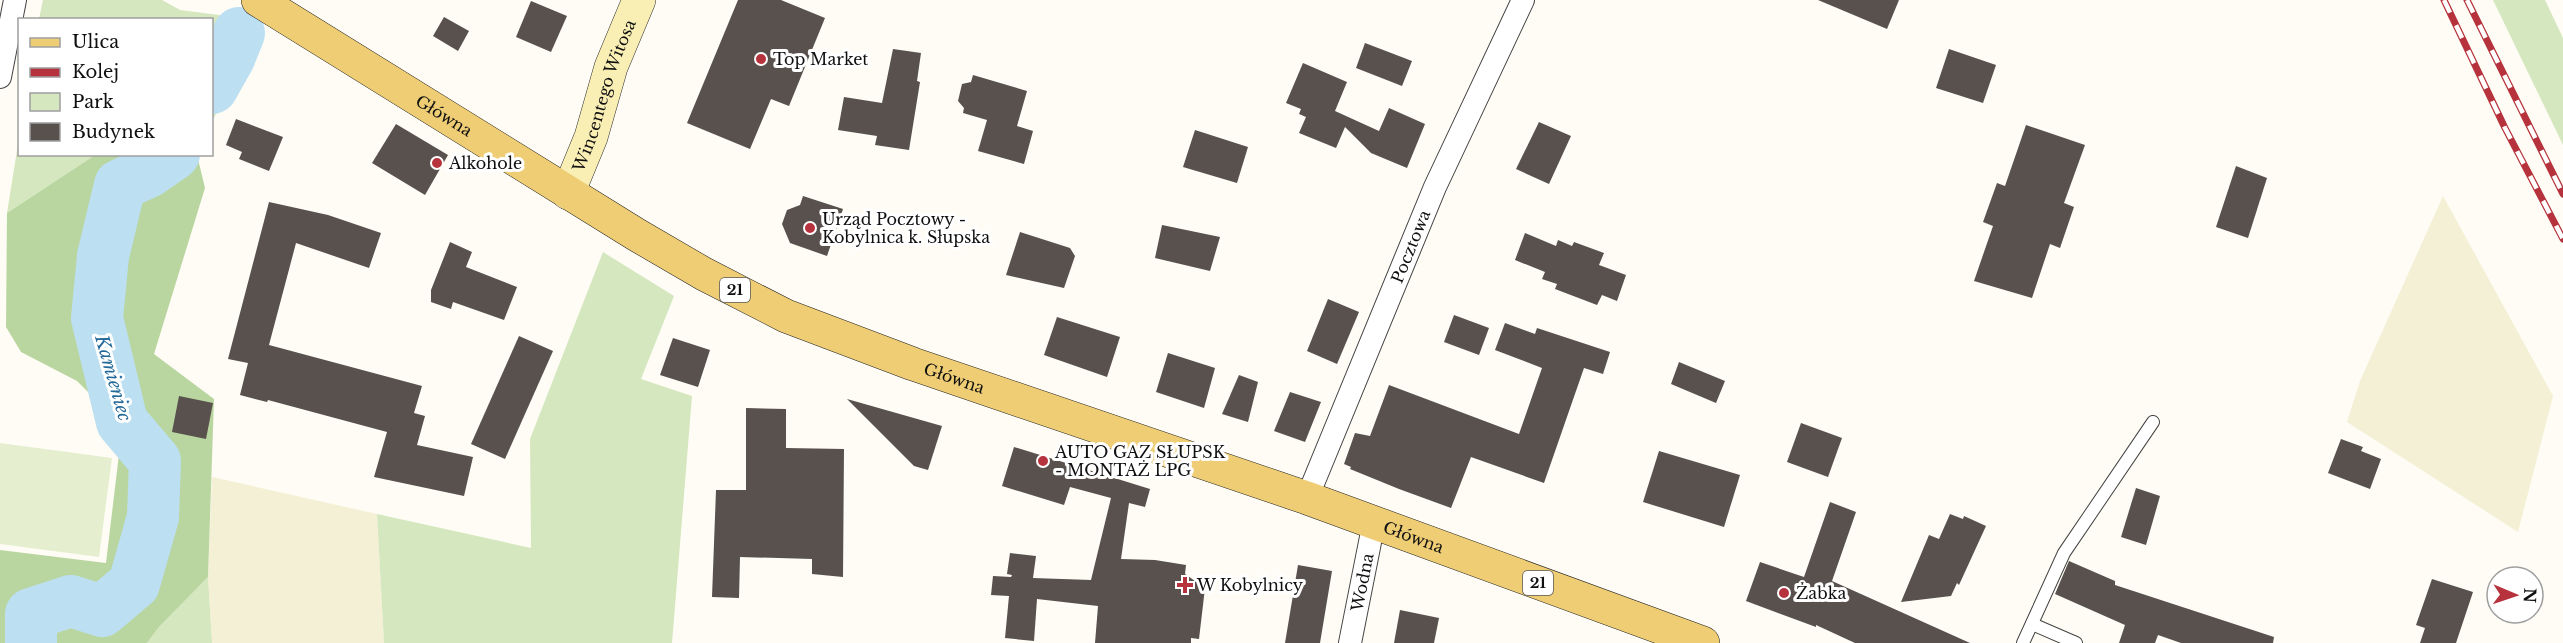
<svg xmlns="http://www.w3.org/2000/svg" width="2563" height="643" viewBox="0 0 2563 643" font-family="'Libre Baskerville',serif">
<style>
.farmland{fill:#f3f0d5}
.green{fill:#d5e7bf}
.forest{fill:#bad6a0}
.pitch{fill:#e5efd0}
.lines{fill:none;stroke-linecap:round;stroke-linejoin:round}
.river{stroke:#bcdff2;stroke-width:52}
.building{fill:#58514d}
.lane-casing{stroke:#434343;stroke-width:14}
.street-casing{stroke:#434343;stroke-width:24}
.secondary-casing{stroke:#323232;stroke-width:34}
.primary-casing{stroke:#212121;stroke-width:34}
.lane{stroke:#fff;stroke-width:12}
.street{stroke:#fff;stroke-width:22}
.secondary{stroke:#f9efb5;stroke-width:33}
.primary{stroke:#eecd75;stroke-width:33}
.rail-casing{stroke:#b6323c;stroke-width:7}
.rail{stroke:#fff;stroke-width:4.5;stroke-dasharray:14;stroke-linecap:butt}
.poi-dot{fill:#b6323c;stroke:#fff;stroke-width:2}
.labels{text-anchor:middle;stroke-width:6;stroke-linejoin:round;paint-order:stroke}
.shield{fill:#fff;stroke:#585858;stroke-width:1.5}
.shield-label{font-size:15px;font-weight:bold;fill:#101010}
.poi-label{font-size:16px;fill:#101010;stroke:#fff;text-anchor:start}
.street-label{font-size:16px;fill:#101010;stroke:#fff}
.water-label{font-size:18px;font-style:italic;fill:#226899;stroke:#fff}
</style>
<rect width="100%" height="100%" fill="#fefcf4"/>
<g class="farmland">
<path d="M2443,196L2553,396L2518,532L2347,422L2360,381Z"/>
<path d="M212,477L377,514L384,643H212L208,577Z"/>
</g>
<g class="green">
<path d="M43,0H162L180,10L219,15L260,40L212,121V20L39,19Z"/>
<path d="M2493,0H2545L2563,38V145Z"/>
<path d="M19,138L20,154L95,155L7,213Z"/>
<path d="M603,252L674,296L641,379L692,396L672,643H384L377,514L531,548L530,439Z"/>
<path d="M208,577L212,643H147L159,627Z"/>
</g>
<path class="forest" d="M95,155H197L205,188L154,354L214,399L208,577L159,627L147,643H0V550L106,563L119,454L97,401L77,381L21,352L6,327L7,213Z"/>
<path class="pitch" d="M0,443L112,458L99,557L0,544Z"/>
<g class="lines">
<g class="river">
<path d="M212,88L229,58L239,33"/>
<path d="M31,643V614L71,601L102,611L134,584L153,517L155,461L122,422L97,318L103,256L120,185L148,172L174,154"/>
</g>
</g>
<g class="building">
<path d="M738,0H781L825,18L789,106L771,99L750,149L687,123Z"/>
<path d="M1818,0H1899L1887,29Z"/>
<path d="M531,1L567,16L551,52L516,37Z"/>
<path d="M444,17L469,31L458,51L433,36Z"/>
<path d="M1365,43L1412,61L1402,86L1356,68Z"/>
<path d="M893,49L921,53L917,81L920,82L909,150L875,145L877,136L838,130L844,97L882,103Z"/>
<path d="M1949,49L1996,65L1983,103L1936,88Z"/>
<path d="M1303,63L1347,82L1335,111L1379,131L1389,108L1425,124L1407,168L1371,153L1345,127L1336,148L1299,133L1306,117L1299,114L1301,109L1286,103Z"/>
<path d="M973,75L1027,91L1017,126L1033,131L1024,164L978,151L987,120L963,113L964,108L958,101L962,84L971,82Z"/>
<path d="M236,119L283,137L269,171L239,159L242,152L226,145Z"/>
<path d="M1539,122L1571,136L1549,184L1516,169Z"/>
<path d="M396,124L448,155L425,195L372,163Z"/>
<path d="M2026,125L2085,145L2064,203L2074,207L2060,248L2050,244L2032,298L1974,281L1993,226L1983,222L1997,183L2005,186Z"/>
<path d="M1195,130L1248,147L1237,183L1183,167Z"/>
<path d="M2236,166L2267,178L2248,238L2216,227Z"/>
<path d="M803,196L843,209L827,256L790,243L782,224L787,210L800,205Z"/>
<path d="M269,202L328,215L381,233L369,268L296,243L269,345L422,386L414,413L425,416L417,445L473,457L464,496L374,477L387,432L268,400L267,402L240,395L248,363L228,359Z"/>
<path d="M1162,225L1220,237L1210,271L1155,258Z"/>
<path d="M1020,232L1070,248L1075,256L1064,288L1006,275Z"/>
<path d="M1525,233L1556,246L1558,240L1572,246L1574,242L1604,253L1599,265L1626,275L1617,301L1602,295L1597,305L1555,289L1557,284L1542,279L1545,272L1515,260Z"/>
<path d="M450,242L472,252L466,267L517,287L504,320L453,302L451,309L431,302V290Z"/>
<path d="M1328,299L1359,312L1337,364L1307,351Z"/>
<path d="M1454,315L1489,328L1479,355L1444,342Z"/>
<path d="M1057,317L1120,337L1107,377L1044,355Z"/>
<path d="M1505,323L1535,334L1537,328L1610,352L1603,374L1584,368L1544,483L1471,457L1451,508L1399,489L1350,469L1351,467L1344,464L1355,433L1370,436L1389,385L1519,434L1542,368L1495,350Z"/>
<path d="M519,336L553,351L505,459L471,444Z"/>
<path d="M673,338L710,350L698,387L660,375Z"/>
<path d="M1168,353L1215,368L1204,408L1156,392Z"/>
<path d="M1679,362L1725,381L1716,403L1671,384Z"/>
<path d="M1239,375L1258,382L1248,422L1222,414Z"/>
<path d="M1290,392L1321,402L1305,442L1274,431Z"/>
<path d="M179,396L213,403L206,439L172,432Z"/>
<path d="M847,399L942,426L928,470L914,466Z"/>
<path d="M746,408L786,409V448L844,449L843,577L812,574V559L740,557L739,598L712,597L716,490H746Z"/>
<path d="M1801,423L1842,438L1828,477L1787,462Z"/>
<path d="M2341,439L2363,447L2361,451L2381,459L2370,489L2328,473Z"/>
<path d="M1014,447L1150,489L1145,507L1129,503L1121,559L1155,560L1186,565L1185,574L1205,588L1199,639L1191,638V643H1095L1098,606L1037,599L1034,641L1005,638L1009,596L991,595L993,576L1011,577L1012,575L1007,574L1010,553L1036,556L1033,578L1091,580L1111,498L1070,487L1064,505L1002,486Z"/>
<path d="M1659,451L1740,475L1724,527L1643,502Z"/>
<path d="M2136,488L2160,496L2146,545L2121,537Z"/>
<path d="M1830,502L1856,512L1832,581L1970,643H1855L1816,625V627L1746,601L1760,562L1804,577Z"/>
<path d="M1950,514L1963,519L1964,516L1986,526L1959,585L1957,583L1951,596L1901,602L1929,535L1939,539Z"/>
<path d="M2069,561L2115,581V585L2274,637L2273,643H2181L2158,635L2155,643H2119L2125,625L2055,594Z"/>
<path d="M1298,565L1332,571L1320,643H1285Z"/>
<path d="M2432,579L2473,592L2456,643H2420L2425,628L2416,625Z"/>
<path d="M1400,610L1439,618L1434,643H1394Z"/>
</g>
<g class="lines">
<g class="lane-casing">
<g id="lane">
<path d="M2032,624L2076,643"/>
<path d="M2023,643L2064,553L2153,422"/>
</g>
</g>
<g class="street-casing">
<g id="street">
<path d="M0,77L15,0"/>
<path id="s1" d="M1307,498L1435,187L1523,0"/>
<path id="s2" d="M1350,643L1374,522"/>
</g>
</g>
<g class="secondary-casing">
<g id="secondary">
<path id="s3" d="M568,193L591,137L611,67L639,0"/>
</g>
</g>
<g class="primary-casing">
<g id="primary">
<path id="s4" d="M258,0L637,235L704,274L786,316L913,364L1307,498L1703,643"/>
</g>
</g>
<use href="#lane" class="lane"/>
<use href="#street" class="street"/>
<use href="#secondary" class="secondary"/>
<use href="#primary" class="primary"/>
<g class="rail-casing">
<g id="rail">
<path d="M2444,0L2505,128L2563,239"/>
<path d="M2467,0L2563,194"/>
</g>
</g>
<use href="#rail" class="rail"/>
</g>
<g class="poi-dot">
<circle cx="761" cy="59" r="6"/>
<circle cx="437" cy="163" r="6"/>
<circle cx="810" cy="228" r="6"/>
<circle cx="1043" cy="461" r="6"/>
<path d="M1182 576h6v6h6v6h-6v6h-6v-6h-6v-6h6z"/>
<circle cx="1784" cy="593" r="6"/>
</g>
<g class="labels">
<g class="shield">
<rect x="720" y="278" width="30" height="24" rx="4.5"/>
<rect x="1523" y="571" width="30" height="24" rx="4.5"/>
</g>
<g class="shield-label">
<text x="735" y="295">21</text>
<text x="1538" y="588">21</text>
</g>
<g class="poi-label">
<text x="773" y="65">Top Market</text>
<text x="449" y="169">Alkohole</text>
<text x="822" y="225">Urząd Pocztowy -<tspan x="822" dy="18">Kobylnica k. Słupska</tspan></text>
<text x="1055" y="458">AUTO GAZ SŁUPSK<tspan x="1055" dy="18">- MONTAŻ LPG</tspan></text>
<text x="1197" y="591">W Kobylnicy</text>
<text x="1796" y="599">Żabka</text>
</g>
<g class="street-label">
<text dy="6" stroke="none"><textPath href="#s3" startOffset="104">Wincentego Witosa</textPath></text>
<text dy="6" stroke="none"><textPath href="#s4" startOffset="219">Główna</textPath></text>
<text dy="6" stroke="none"><textPath href="#s1" startOffset="272">Pocztowa</textPath></text>
<text dy="6" stroke="none"><textPath href="#s4" startOffset="795">Główna</textPath></text>
<text dy="6" stroke="none"><textPath href="#s4" startOffset="1281">Główna</textPath></text>
<text dy="6" stroke="none"><textPath href="#s2" startOffset="62">Wodna</textPath></text>
</g>
<g class="water-label">
<text transform="translate(113 378) rotate(74)" y="6">Kamieniec</text>
</g>
</g>
<rect x="18" y="18" width="195" height="138" fill="#ffffff" stroke="#9f9f9f" stroke-width="1.5"/>
<rect x="30" y="38" width="30" height="9" fill="#eecd75" stroke="#9f9f9f" stroke-width="1.5"/>
<text x="72" y="48" font-size="18" fill="#101010">Ulica</text>
<rect x="30" y="68" width="30" height="9" fill="#b6323c" stroke="#9f9f9f" stroke-width="1.5"/>
<text x="72" y="78" font-size="18" fill="#101010">Kolej</text>
<rect x="30" y="93" width="30" height="18" fill="#d5e7bf" stroke="#9f9f9f" stroke-width="1.5"/>
<text x="72" y="108" font-size="18" fill="#101010">Park</text>
<rect x="30" y="123" width="30" height="18" fill="#58514d" stroke="#9f9f9f" stroke-width="1.5"/>
<text x="72" y="138" font-size="18" fill="#101010">Budynek</text>
<g transform="translate(2515 595) rotate(92)"><circle r="28" fill="#ffffff" stroke="#9f9f9f" stroke-width="1.5"/>
<path d="M0-4.5L10 22L0 15L-10 22Z" fill="#b6323c"/>
<text y="-9" font-size="16" font-weight="bold" text-anchor="middle" fill="#101010">N</text>
</g>
</svg>
